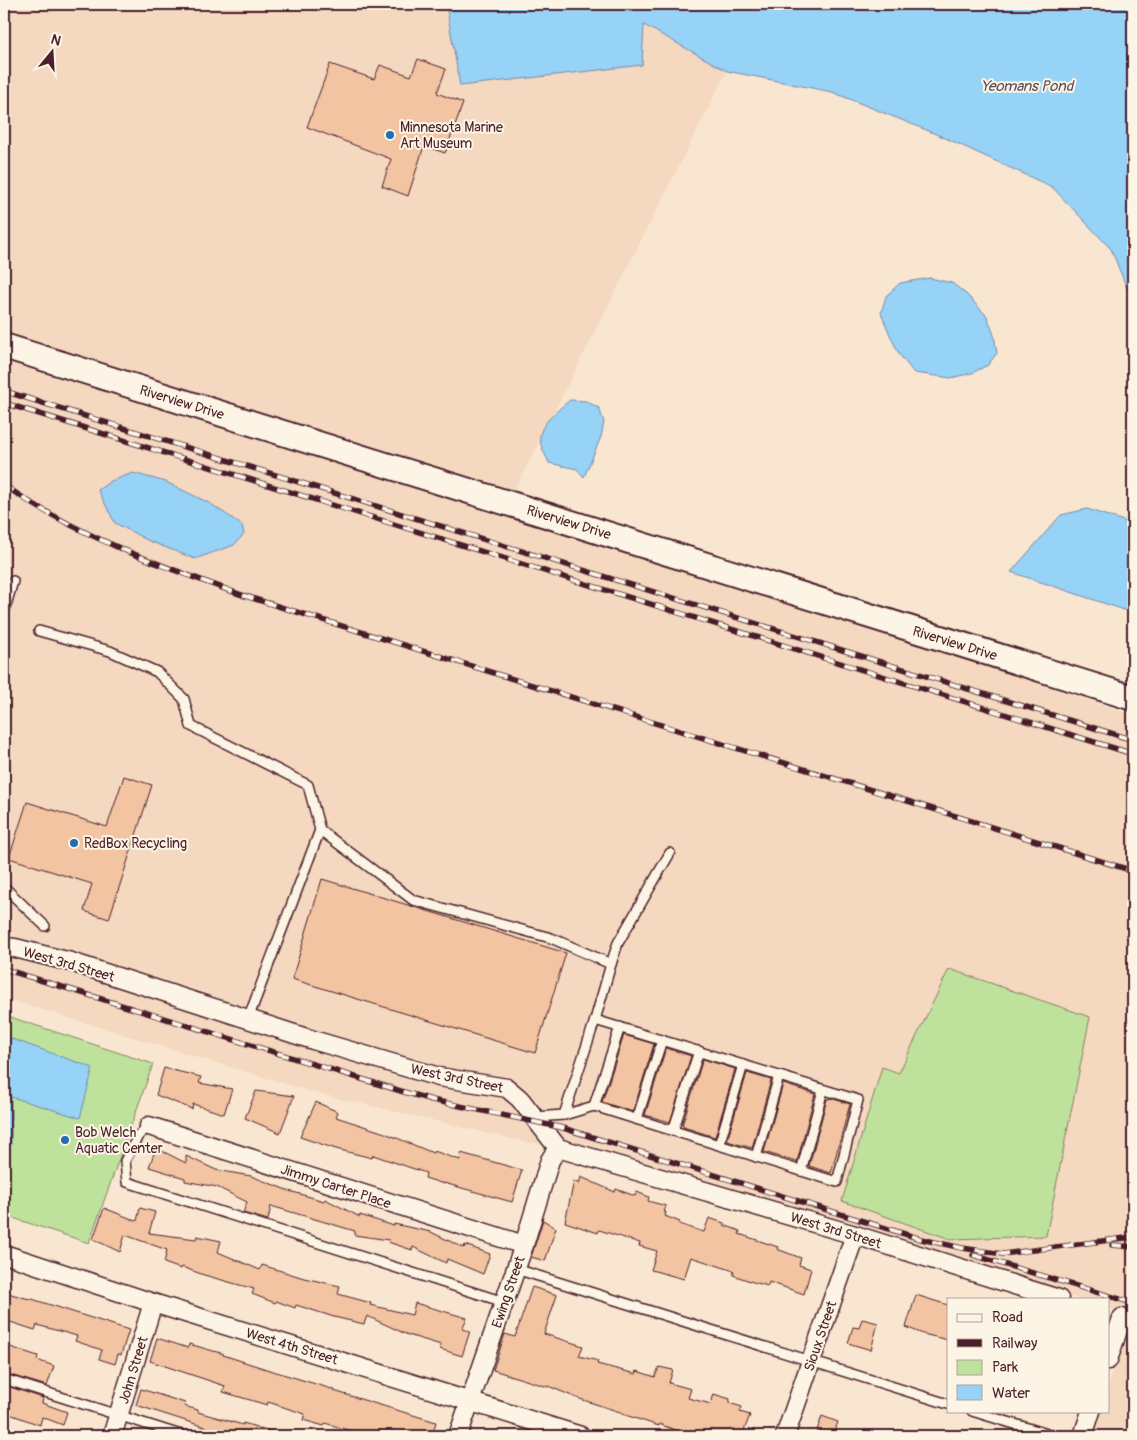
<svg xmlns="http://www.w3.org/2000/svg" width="1137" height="1440" viewBox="0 0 1137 1440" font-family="Pangolin,sans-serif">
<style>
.built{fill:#f4d8c0}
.green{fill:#bee29c;stroke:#848064}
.water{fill:#97d2f7;stroke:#788aa5}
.building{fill:#f2c4a1;stroke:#4a1f2b}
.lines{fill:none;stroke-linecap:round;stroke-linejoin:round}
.lane-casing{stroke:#4a1f2b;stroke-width:12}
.street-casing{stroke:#4a1f2b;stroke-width:21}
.secondary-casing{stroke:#4a1f2b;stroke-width:28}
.lane{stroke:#fcf5e5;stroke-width:9}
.street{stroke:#fcf5e5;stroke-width:18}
.secondary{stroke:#fcf5e5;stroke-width:24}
.rail-casing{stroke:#4a1f2b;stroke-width:5.5}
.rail{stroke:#fcf5e5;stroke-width:4;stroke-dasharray:11;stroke-linecap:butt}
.poi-dot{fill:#1f6fb2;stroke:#fcf5e5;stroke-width:2}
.labels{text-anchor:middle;stroke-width:4;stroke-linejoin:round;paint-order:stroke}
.poi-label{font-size:14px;fill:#4a1f2b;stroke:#fcf5e5;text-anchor:start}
.street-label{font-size:14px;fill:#4a1f2b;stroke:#fcf5e5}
.water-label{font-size:15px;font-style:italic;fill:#5d4c5e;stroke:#fcf5e5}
</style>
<rect width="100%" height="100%" fill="#f9e6d1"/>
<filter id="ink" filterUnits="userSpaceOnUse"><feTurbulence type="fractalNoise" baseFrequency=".02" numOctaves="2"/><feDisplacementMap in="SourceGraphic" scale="10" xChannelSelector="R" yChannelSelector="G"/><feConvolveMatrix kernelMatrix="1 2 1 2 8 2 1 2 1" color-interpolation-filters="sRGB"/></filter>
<g filter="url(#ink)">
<path class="built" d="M4,4H446L460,86L644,25L727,71L502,515L881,631L1133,715V1436H1094L1101,1411H1108V1385L1128,1314L1108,1308V1299H1079L578,1144L529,1143L312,1092L4,998Z"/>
<g class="green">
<path d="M949,969L1090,1017L1046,1236L950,1239L842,1201L882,1067L899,1073Z"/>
<path d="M4,1015L153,1064L89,1243L4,1215Z"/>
</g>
<g class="water">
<path d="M446,4H1133V303L1111,249L1052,187L941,136L832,92L727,71L644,25L642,65L460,86Z"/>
<path d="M930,278L952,283L966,294L987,316L994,335L997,353L988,365L972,373L951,378L914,373L899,354L890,335L881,313L886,296L900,283Z"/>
<path d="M570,400L586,401L599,408L604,422L601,437L584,477L577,469L549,463C546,456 541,448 540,440C538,425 559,409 570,400Z"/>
<path d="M133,473L166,482L211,504L242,525L244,534L234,545L195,559L149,541L115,523L98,490L111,481Z"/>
<path d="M1087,509L1133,524V613L1011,572L1061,515Z"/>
<path d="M4,1036L93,1068L80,1118L11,1097V1144L4,1142Z"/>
</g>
<g class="building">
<path d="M418,59L446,69L437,93L463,103L445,153L424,146L408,196L382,186L391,159L307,127L330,64L374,79L380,65L411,76Z"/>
<path d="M124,776L152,785L109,919L84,911L92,884L9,858L27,802L107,827Z"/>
<path d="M322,879L566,953L535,1053L292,979Z"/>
<path d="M624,1035L654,1044L633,1112L602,1102Z"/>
<path d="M666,1048L691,1056L670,1122L645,1115Z"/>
<path d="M703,1059L735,1069L715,1137L683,1127L684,1125H682Z"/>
<path d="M164,1068L201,1077L199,1083L232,1089L224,1114L193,1104L192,1109L156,1095Z"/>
<path d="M747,1073L771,1080L752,1148L727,1141Z"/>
<path d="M783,1084L815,1094L797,1162L764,1152Z"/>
<path d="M256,1091L294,1096L280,1133L245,1118Z"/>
<path d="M830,1098L850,1104L831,1173L809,1166L827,1099H829Z"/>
<path d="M316,1102L338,1112L336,1117L385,1133L433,1153L434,1151L460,1160L461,1153L522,1170L512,1202L444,1183V1184L425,1178L426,1173L373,1155L372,1158L336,1149L300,1137Z"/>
<path d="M156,1148L186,1163V1156L216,1170L251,1176L292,1192H293L324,1201L325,1199L360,1217V1215L394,1226V1224L431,1232L464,1248L465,1245L490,1254L483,1274L447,1259L446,1263L413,1247L412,1250L388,1242L389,1240L354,1235L355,1231L271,1206L268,1220L243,1213L247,1202L217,1187L185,1181V1178L149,1167Z"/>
<path d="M581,1177L615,1192L616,1189L635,1196L637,1192L649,1197L648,1201L666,1206L664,1212H666L665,1216L680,1222L679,1224L704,1232L709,1218L724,1223V1225L740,1231L739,1234L778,1247L777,1249L801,1258L799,1265L811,1269L804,1294L769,1282L768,1286L753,1282L733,1275L734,1271L691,1257L684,1279L651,1270L657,1251L639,1246L640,1243L599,1230L598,1233L565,1222L574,1181L579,1184Z"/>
<path d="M104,1208L137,1221L140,1208L155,1212L149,1233L196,1239L197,1236L221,1241L218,1252L260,1270L262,1265L304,1278L340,1286L338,1294L371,1303L370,1305L412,1315L415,1303L467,1318L462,1329L470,1331L462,1356L440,1349L441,1345L408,1335L367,1316L364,1324L334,1317L296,1305L295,1308L276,1301L275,1303L252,1294L254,1289L204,1275L182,1267L181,1269L164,1263L167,1250L125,1235L120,1252L93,1239Z"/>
<path d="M543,1220L556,1228L545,1261L531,1257Z"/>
<path d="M532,1287L557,1295L544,1334L583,1346L579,1356L598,1361L597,1364L636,1374L637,1371L655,1377L659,1367L673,1370L669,1383L691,1389L688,1398L711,1404L714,1394L730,1399L729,1403L742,1407L740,1412L750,1415L742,1436H705L694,1432L693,1436H691L659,1424V1426L622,1414L623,1413L577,1398L548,1386V1387L493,1370L505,1334L515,1337Z"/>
<path d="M4,1292L29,1299V1298L129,1330L121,1355L118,1354L115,1364L99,1359L102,1350L75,1341L77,1336L37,1325L35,1330L4,1320Z"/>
<path d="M916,1295L948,1305V1340L923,1334L906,1327Z"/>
<path d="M862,1319L878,1323L871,1350L848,1343L853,1327L859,1328Z"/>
<path d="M157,1338L188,1348L189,1344L224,1354L223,1355L260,1367L335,1390L334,1391L436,1422L432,1436H368L325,1423L324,1426L303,1420L305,1414L268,1402L267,1405L223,1392L225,1386L150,1361Z"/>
<path d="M4,1345L38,1356L37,1360L54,1366L47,1386L4,1373Z"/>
<path d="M4,1385L43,1398L42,1403L67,1412L63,1425L42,1417L40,1425L4,1412Z"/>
<path d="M141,1389L185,1403L184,1406L198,1410V1412L243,1425V1423L277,1433V1436H226L210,1432L211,1429L136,1405Z"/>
<path d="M822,1416L838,1422L833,1436H815Z"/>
</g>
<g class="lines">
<g class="lane-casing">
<g id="lane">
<path d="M4,612L13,581"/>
<path d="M39,631L110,651L157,672L184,699L191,726L308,785L320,830L248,1019"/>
<path d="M320,830L413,900L551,938L611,964L595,1020L564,1115"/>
<path d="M4,887L45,926"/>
<path d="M611,964L618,943L670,853"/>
<path d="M594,1106L620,1027"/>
<path d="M535,1117L564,1115L594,1106L837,1182L858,1100L595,1020"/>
<path d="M637,1119L662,1040"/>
<path d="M149,1126L138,1136L125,1161L127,1182L504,1302"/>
<path d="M673,1131L699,1051"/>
<path d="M719,1145L743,1065"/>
<path d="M756,1157L779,1076"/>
<path d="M801,1171L823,1090"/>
<path d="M516,1269L948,1404"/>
<path d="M4,1379L184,1436"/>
<path d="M972,1411L1054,1436"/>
</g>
</g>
<g class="street-casing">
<g id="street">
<path d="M4,947L15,948L71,962L313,1040L439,1077L507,1088L520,1099L558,1148L855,1235L1059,1299"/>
<path d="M149,1126L524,1245"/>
<path d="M4,1254L153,1303L581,1436"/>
<path d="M1108,1360L1122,1318"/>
<path d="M112,1436L153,1303"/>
<path d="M458,1436L524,1245L550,1160L558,1148"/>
<path d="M785,1436L855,1235"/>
<path d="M1083,1436L1091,1411"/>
</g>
</g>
<g class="secondary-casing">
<path id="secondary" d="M4,346L1133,698"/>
</g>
<use href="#lane" class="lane"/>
<use href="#street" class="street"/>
<use href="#secondary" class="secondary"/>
<g class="rail-casing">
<g id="rail">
<path d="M4,391L1133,740"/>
<path d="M4,403L1133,754"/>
<path d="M4,485C75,535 161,566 242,595L1133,871"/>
<path d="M4,969L404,1092L432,1100L563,1128L921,1239L962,1248L1003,1254L1133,1237"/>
<path d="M1112,1245L1133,1247"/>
<path d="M973,1255L1133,1303"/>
</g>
</g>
<use href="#rail" class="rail"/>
</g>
</g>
<g class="poi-dot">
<circle cx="390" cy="135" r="5"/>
<circle cx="74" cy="843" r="5"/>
<circle cx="65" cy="1140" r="5"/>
</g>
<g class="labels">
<g class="poi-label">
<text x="400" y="132">Minnesota Marine<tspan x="400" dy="16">Art Museum</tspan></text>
<text x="84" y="848">RedBox Recycling</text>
<text x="75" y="1137">Bob Welch<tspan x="75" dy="16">Aquatic Center</tspan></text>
</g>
<g class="street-label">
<text transform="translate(182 402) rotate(17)" y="5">Riverview Drive</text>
<text transform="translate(569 522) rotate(17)" y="5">Riverview Drive</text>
<text transform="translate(955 643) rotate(17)" y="5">Riverview Drive</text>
<text transform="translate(69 964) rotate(16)" y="5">West 3rd Street</text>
<text transform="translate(457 1078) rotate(12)" y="5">West 3rd Street</text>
<text transform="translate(336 1186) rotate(18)" y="5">Jimmy Carter Place</text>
<text transform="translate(836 1230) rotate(17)" y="5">West 3rd Street</text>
<text transform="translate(508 1292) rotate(-71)" y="5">Ewing Street</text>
<text transform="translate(820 1336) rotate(-71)" y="5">Sioux Street</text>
<text transform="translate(292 1346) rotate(17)" y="5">West 4th Street</text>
<text transform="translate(133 1370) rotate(-73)" y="5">John Street</text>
</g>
<g class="water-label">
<text x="1027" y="91">Yeomans Pond</text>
</g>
</g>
<rect width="1137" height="1440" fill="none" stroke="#fcf5e5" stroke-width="20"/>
<rect x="10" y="10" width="1117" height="1420" fill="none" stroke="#4a1f2b" stroke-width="2" filter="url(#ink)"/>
<rect x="947" y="1298" width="162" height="115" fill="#fcf5e5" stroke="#b59f9b"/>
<rect x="957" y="1314" width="25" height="8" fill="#fcf5e5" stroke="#b59f9b"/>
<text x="992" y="1322" font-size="15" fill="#4a1f2b">Road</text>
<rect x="957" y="1339" width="25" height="8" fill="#4a1f2b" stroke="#b59f9b"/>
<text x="992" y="1348" font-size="15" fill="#4a1f2b">Railway</text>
<rect x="957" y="1360" width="25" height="15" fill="#bee29c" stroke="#b59f9b"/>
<text x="992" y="1372" font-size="15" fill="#4a1f2b">Park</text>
<rect x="957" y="1385" width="25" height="15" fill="#97d2f7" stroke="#b59f9b"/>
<text x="992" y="1398" font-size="15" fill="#4a1f2b">Water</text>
<g transform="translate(52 52) rotate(18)" stroke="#fcf5e5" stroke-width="4" paint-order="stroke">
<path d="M0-4L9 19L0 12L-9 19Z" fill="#4a1f2b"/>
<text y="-8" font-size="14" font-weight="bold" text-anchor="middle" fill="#4a1f2b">N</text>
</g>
</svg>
